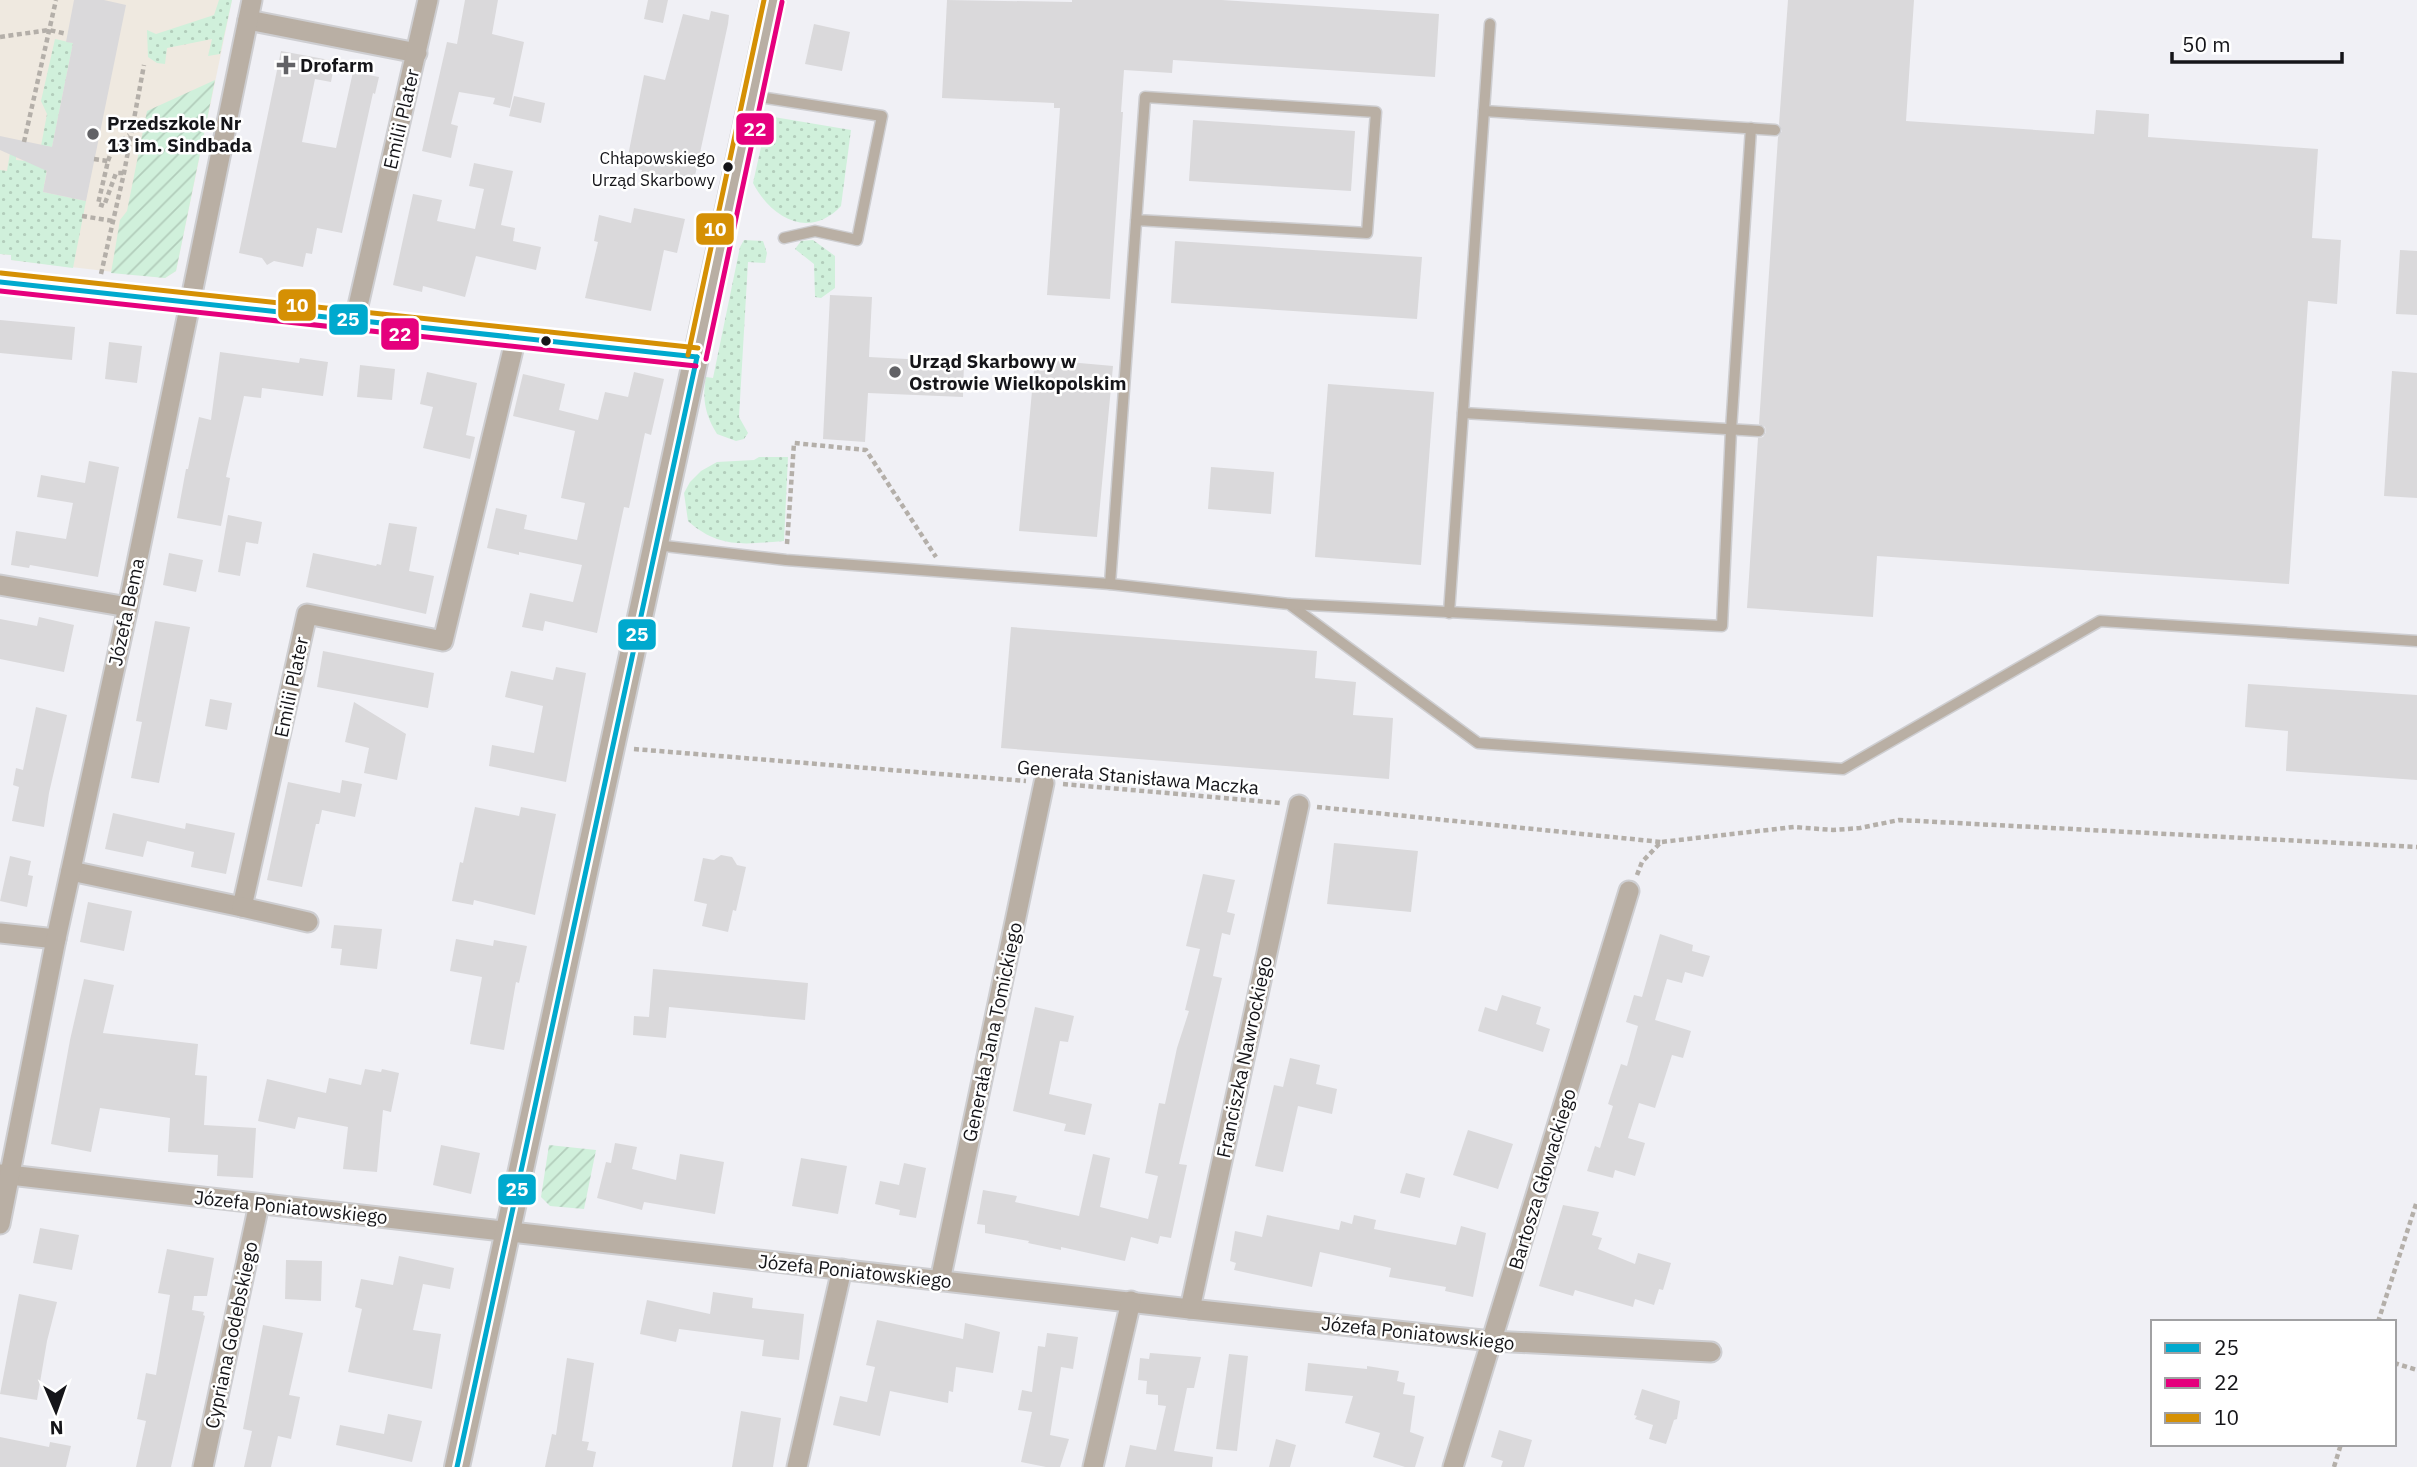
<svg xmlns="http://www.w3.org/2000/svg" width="2417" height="1467" viewBox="0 0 2417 1467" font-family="'IBM Plex Sans',sans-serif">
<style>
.education{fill:#efe9e0}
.grass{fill:url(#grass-dots)}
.garden{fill:url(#garden-furrows)}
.building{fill:#dad9db}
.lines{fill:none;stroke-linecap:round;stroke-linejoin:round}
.service-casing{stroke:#ceced1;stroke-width:13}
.minor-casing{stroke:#ceced1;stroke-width:23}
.tertiary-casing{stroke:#ceced1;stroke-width:28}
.path{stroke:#b4afa9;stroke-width:4.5;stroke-dasharray:5 3.5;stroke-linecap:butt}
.service{stroke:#b9afa4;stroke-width:10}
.minor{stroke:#b9afa4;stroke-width:19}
.tertiary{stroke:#b9afa4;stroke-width:24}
.bus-1-casing{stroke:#fff;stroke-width:10}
.bus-2-casing{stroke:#fff;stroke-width:10}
.bus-3-casing{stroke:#fff;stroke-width:10}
.bus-1{stroke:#00a9ce;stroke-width:5}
.bus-2{stroke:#e5007d;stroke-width:5}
.bus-3{stroke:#d59004;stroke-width:5}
.poi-dot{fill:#626266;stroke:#fff;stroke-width:2.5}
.bus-dot{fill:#151519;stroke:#fff;stroke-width:2.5}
.labels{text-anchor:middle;stroke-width:5;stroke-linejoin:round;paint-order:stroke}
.bus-label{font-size:17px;fill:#151519;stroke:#fff;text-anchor:end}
.poi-label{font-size:19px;font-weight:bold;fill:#151519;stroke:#fff;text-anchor:start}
.street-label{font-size:19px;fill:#151519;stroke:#fff}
.line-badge{stroke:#fff;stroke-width:2.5}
.badge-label{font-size:19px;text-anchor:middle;font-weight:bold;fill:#fff}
</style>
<defs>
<pattern id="grass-dots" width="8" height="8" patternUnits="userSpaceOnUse" patternTransform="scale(1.75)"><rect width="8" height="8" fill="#d0f0db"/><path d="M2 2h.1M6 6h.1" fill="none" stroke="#b2cdbb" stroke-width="1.8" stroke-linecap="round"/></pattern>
<pattern id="garden-furrows" width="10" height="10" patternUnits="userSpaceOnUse" patternTransform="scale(1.75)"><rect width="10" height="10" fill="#d0f0db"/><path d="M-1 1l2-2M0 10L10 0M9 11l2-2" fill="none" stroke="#b2cdbb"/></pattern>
</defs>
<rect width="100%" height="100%" fill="#f0f0f5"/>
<path class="education" d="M0,0H232L176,271L165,278L11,260V255L0,254Z"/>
<g class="grass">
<path d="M219,0H232L220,54L208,56L212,39L167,48L165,64L157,63L148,57L147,30L156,34L214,15Z"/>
<path d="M55,39L73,43L52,147L41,146L47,114L41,101Z"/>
<path d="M768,116L851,130L841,206C809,240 771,218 753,183Z"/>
<path d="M10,153L16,154V160L48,163L43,192L86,201L73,268L11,260V255L0,254V170L7,171Z"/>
<path d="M744,240L763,241L767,253L765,263L748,262L739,417L748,433L744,439L736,441L717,434C705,414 702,400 706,377L713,378L740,247Z"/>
<path d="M813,240L835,256V288L821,298L815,297L814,264L795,249L801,241Z"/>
<path d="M759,457H788L784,541C745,544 719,549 688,521L684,493L690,482L701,471L717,462L754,460Z"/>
</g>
<g class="garden">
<path d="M215,80L176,271L165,278L111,273L120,220L127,211L147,111Z"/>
<path d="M549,1145L596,1150L584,1209L550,1206L541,1197Z"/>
</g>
<g class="building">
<path d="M74,0H104L126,5L86,201L43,192L47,171L0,150V136L52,147L73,43L66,42Z"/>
<path d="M465,0H498L492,34L524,42L510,108L493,104L495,98L459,92L451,124L458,126L451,158L422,151L447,42L457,44Z"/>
<path d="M648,0H668L663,23L644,19Z"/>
<path d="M947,0L1072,2V0H1222L1439,14L1435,77L1173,60L1172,73L1124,70L1121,112H1123L1110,299L1047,295L1060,108H1054V103L942,98Z"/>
<path d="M1788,0H1914L1906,121L2094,134L2096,110L2149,114L2148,137L2318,149L2312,238L2341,240L2337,304L2308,301L2289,584L1877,556L1873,617L1747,608L1758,438L1763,437L1766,432L1765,427L1759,424L1778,137L1782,131L1779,124Z"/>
<path d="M711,11L729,15L728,24L693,185L641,174L642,170L626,166L644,75L665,80L683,14L709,20Z"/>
<path d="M814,24L850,32L842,71L805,64Z"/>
<path d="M281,51L335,61L331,82L315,79L302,142L336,148L353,72L379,77L375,94L373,93L342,233L317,228L312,254L306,253L303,267L274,261L267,265L262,258L239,253Z"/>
<path d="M514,96L545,103L541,123L509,116Z"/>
<path d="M1193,120L1355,131L1351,191L1189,181Z"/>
<path d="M474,163L513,171L501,225L515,228L513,241L541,247L536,270L476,256L465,297L423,286L422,292L393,285L413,194L442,200L437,221L475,229L484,189L469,186Z"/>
<path d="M634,208L685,219L677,253L664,250L651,311L585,298L598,242L594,241L599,215L631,223Z"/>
<path d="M1175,241L1422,257L1417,319L1171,303Z"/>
<path d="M2400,250L2417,251V315L2396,314Z"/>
<path d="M830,295L872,297L869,357L964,362L963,397L868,393L865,442L823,439Z"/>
<path d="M0,320L75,327L72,360L0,353Z"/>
<path d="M109,342L142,346L137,383L105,379Z"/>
<path d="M220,352L299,363L300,358L328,362L323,396L262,388L261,398L244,396L226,477L230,478L221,526L177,518L186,469H188L199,417L211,420Z"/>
<path d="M1035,359L1113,366L1097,537L1019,531Z"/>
<path d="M360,365L395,369L392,400L357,397Z"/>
<path d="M2392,371L2417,373V498L2384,496Z"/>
<path d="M427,372L477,383L466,435L475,437L470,459L423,448L433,407L420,404Z"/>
<path d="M634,372L664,379L651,435L645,433L629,508L624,507L597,633L545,621L543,631L522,627L530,593L573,602L582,565L519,552V555L487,548L496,508L527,515L524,529L577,540L585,503L561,498L575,431L513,416L523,374L565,384L559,410L598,420L605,392L628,397Z"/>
<path d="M1328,384L1434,392L1421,565L1315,557Z"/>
<path d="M89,461L119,467L98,577L30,565L29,568L11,565L16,531L66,539L73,503L37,497L41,475L85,483Z"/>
<path d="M1211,467L1274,472L1271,514L1208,509Z"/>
<path d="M228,515L262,522L258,544L246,542L240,576L218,572Z"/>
<path d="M389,523L417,527L409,571L434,576L426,614L306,587L313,553L376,566L377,564L381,565Z"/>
<path d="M169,553L203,560L196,592L163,585Z"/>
<path d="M39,617L74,625L64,672L0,659V619L37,626Z"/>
<path d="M155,621L190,627L159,783L131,778L142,722L136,721Z"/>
<path d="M1011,627L1317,651L1315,678L1356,682L1353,715L1393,718L1389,779L1001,748Z"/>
<path d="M323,651L434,673L428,708L317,687Z"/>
<path d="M556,667L586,673L566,782L489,766L492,745L534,753L543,706L505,697L511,671L553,680Z"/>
<path d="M2248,684L2417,695V780L2286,771L2288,731L2245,727Z"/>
<path d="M210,699L232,703L227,730L205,726Z"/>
<path d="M354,702L406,734L397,780L364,773L369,748L345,742Z"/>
<path d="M36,707L67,715L49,793L44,827L12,821L19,787L13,785L16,768L23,770Z"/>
<path d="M342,780L362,784L355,817L322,810L319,824H316L302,887L267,880L288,782L340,793Z"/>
<path d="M475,807L519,816L521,807L556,814L535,915L474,900L473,905L452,901L460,862L463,863Z"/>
<path d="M113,813L185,829L186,823L235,833L226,874L191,867L194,852L147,841L143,857L105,849Z"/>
<path d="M1334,843L1418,851L1411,912L1327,904Z"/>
<path d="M721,855L732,857L737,865L746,867L736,911L733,910L728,932L702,926L707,904L694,901L703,858L714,860Z"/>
<path d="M10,856L31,861L28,875L33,876L27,907L0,901Z"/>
<path d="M1203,874L1235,880L1227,912L1235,914L1230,935L1222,933L1213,976L1222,978L1179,1164L1187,1165L1171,1238L1160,1236L1158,1244L1131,1237L1125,1261L1061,1247V1250L1028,1243L1029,1241L985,1233V1225L977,1224L983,1190L1017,1196L1015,1202L1079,1216L1093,1154L1110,1158L1100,1207L1148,1219L1158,1176L1145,1173L1159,1103L1165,1104L1177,1048L1189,1011L1185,1010L1200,949L1186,946Z"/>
<path d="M88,902L132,911L124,951L80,942Z"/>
<path d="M334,925L382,929L377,969L340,965L342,949L331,948Z"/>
<path d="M1660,934L1693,945L1692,951L1710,956L1703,977L1685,972L1682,983L1667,979L1655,1020L1691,1031L1683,1058L1672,1055L1655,1108L1639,1103L1628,1138L1645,1143L1635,1176L1615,1170L1613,1178L1587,1171L1595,1146L1600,1148L1613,1106L1608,1104L1621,1064L1627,1066L1638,1026L1626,1022L1634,995L1642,997Z"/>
<path d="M456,939L493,946L494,940L527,946L519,983L516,982L504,1050L470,1044L482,977L450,971Z"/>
<path d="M653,969L808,983L805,1020L669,1007L666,1038L633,1035L634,1016L649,1017Z"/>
<path d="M84,979L114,985L103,1033L198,1044L195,1075L207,1076L204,1125L256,1128L253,1178L217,1176L218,1155L168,1152L170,1118L100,1108L91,1152L51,1144L70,1040Z"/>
<path d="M1502,995L1541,1007L1536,1024L1550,1029L1543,1052L1478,1031L1485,1007L1497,1011Z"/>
<path d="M1035,1007L1074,1016L1068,1042L1060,1041L1049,1094L1092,1104L1085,1135L1064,1131L1066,1124L1013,1111Z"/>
<path d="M1290,1058L1320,1065L1316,1084L1337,1089L1332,1114L1298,1106L1283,1172L1255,1166L1274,1085L1283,1087Z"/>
<path d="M365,1069L381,1072L382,1069L399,1073L391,1112L383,1110L377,1172L343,1169L348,1127L298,1117L295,1129L258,1121L267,1079L326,1093L329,1078L361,1085Z"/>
<path d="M1468,1130L1513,1144L1498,1189L1453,1175Z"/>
<path d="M615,1143L637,1147L632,1169L676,1180L680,1154L724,1162L715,1214L644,1202L642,1210L597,1198L606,1162L611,1163Z"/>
<path d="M441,1145L480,1153L471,1194L433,1185Z"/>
<path d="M801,1158L847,1166L838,1214L792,1206Z"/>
<path d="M904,1163L926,1168L916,1218L899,1215L900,1210L875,1204L880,1181L899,1185Z"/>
<path d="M1406,1173L1425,1178L1420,1198L1400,1193Z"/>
<path d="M1563,1205L1599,1212L1592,1235L1602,1238L1598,1249L1635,1264L1638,1253L1671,1263L1663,1290L1659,1289L1654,1305L1635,1299L1633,1307L1575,1290L1573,1296L1539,1286Z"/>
<path d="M1267,1215L1339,1230L1341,1221L1352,1224L1354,1215L1376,1220L1374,1229L1456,1245L1461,1226L1486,1233L1473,1297L1445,1291L1446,1287L1389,1277L1391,1268L1320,1252L1312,1287L1234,1270L1236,1263L1230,1261L1235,1231L1262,1237Z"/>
<path d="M40,1228L79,1235L72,1270L33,1263Z"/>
<path d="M167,1249L214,1258L207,1296H194L192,1310L204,1312L203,1315L205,1316L171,1467H136L146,1421L137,1419L146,1373L156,1375L170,1295L158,1293Z"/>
<path d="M399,1256L454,1268L450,1289L423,1284L413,1330L441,1334L432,1389L348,1372L362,1309L355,1307L361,1279L393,1285Z"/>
<path d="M286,1260L322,1261L321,1301L285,1299Z"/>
<path d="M713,1292L753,1298L752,1308L804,1314L799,1360L762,1356L764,1340L679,1329L676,1342L640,1334L647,1300L710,1314Z"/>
<path d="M19,1294L57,1302L47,1341L37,1400L0,1394Z"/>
<path d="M877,1320L963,1339L965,1323L1000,1332L993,1373L956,1367L953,1392L949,1391L948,1403L890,1391L880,1436L833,1425L840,1396L867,1402L875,1367L866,1365Z"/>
<path d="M263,1325L303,1333L289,1395L300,1397L291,1439L278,1436L271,1467H244L252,1431L243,1429Z"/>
<path d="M1047,1333L1078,1337L1073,1369L1061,1367L1050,1435L1069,1439L1060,1467H1046L1021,1462L1032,1412L1018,1410L1022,1390L1032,1392L1038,1346L1045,1347Z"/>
<path d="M1150,1353L1201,1357L1194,1388H1187L1174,1451L1213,1457L1212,1467H1125L1130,1445L1156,1450L1166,1406L1158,1405V1395L1146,1394L1147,1381L1138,1380L1140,1358L1149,1359Z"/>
<path d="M1229,1354L1248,1356L1237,1451L1216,1449Z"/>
<path d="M567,1358L594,1363L582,1441L589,1442L587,1450L596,1452L593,1467H545L552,1434L556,1435Z"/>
<path d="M1308,1363L1367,1369V1366L1399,1371L1397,1381L1405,1383L1403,1394L1415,1396L1410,1432L1424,1437L1415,1467H1405L1373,1457L1380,1433L1345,1423L1353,1396L1305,1391Z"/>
<path d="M1642,1389L1680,1401L1677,1419L1674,1420L1666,1444L1649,1439L1653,1425L1635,1419L1637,1416L1634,1415Z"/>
<path d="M741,1411L781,1418L773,1467H732Z"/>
<path d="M388,1414L422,1421L412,1462L336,1445L340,1425L384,1434Z"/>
<path d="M1499,1430L1532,1440L1524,1467H1501L1503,1461L1491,1457Z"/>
<path d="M0,1437L49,1447L50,1442L71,1446L66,1467H0Z"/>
<path d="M1276,1439L1296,1445L1290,1467H1269Z"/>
</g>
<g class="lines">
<g class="service-casing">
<g id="service">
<path d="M753,96L882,116L857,240L815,231L784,238"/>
<path d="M1484,111L1775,130"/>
<path d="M1463,413L1759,431"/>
<path d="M656,545L786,560L1110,584L1289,604L1478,743L1843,769L2100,621L2417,641"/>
<path d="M1110,584L1145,97L1376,112L1367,233L1136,220"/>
<path d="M1290,604L1722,626L1731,430L1751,128"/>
<path d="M1449,613L1490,24"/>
</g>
</g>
<g class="minor-casing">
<g id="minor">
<path d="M248,20L417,53"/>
<path d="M0,282L697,357"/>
<path d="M355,319L428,0"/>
<path d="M0,585L128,607"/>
<path d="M71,871L242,907L307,614L443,641L516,337"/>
<path d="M242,907L308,922"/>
<path d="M0,933L56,939"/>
<path d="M0,1174L1190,1309L1492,1341L1711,1352"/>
<path d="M0,1224L56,939L128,607L252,0"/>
<path d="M940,1281L1044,783"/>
<path d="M1190,1309L1299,805"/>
<path d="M203,1467L259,1204"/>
<path d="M797,1467L842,1269"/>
<path d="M1093,1467L1131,1301"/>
<path d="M1453,1467L1629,891"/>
</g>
</g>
<g class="tertiary-casing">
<path id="tertiary" d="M457,1467L773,0"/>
</g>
<g class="path">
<path d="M0,37L49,30L67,34"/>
<path d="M24,142L56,0"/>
<path d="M94,159L108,161L98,204L104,206L116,173H124"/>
<path d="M108,161L113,147L129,135"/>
<path d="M82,216L113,221"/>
<path d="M101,274L124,173L144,65"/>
<path d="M787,544L794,443L866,450L936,557"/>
<path d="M634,749L1026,781"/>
<path d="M1063,784L1281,803"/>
<path d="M1317,807L1661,842"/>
<path d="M1637,875L1642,862L1661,842L1794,827L1833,830L1860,828L1899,820L2417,847"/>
<path d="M2378,1322L2417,1201"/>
<path d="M2394,1363L2417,1370"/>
<path d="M2334,1467L2341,1444"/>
</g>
<use href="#service" class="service"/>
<use href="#minor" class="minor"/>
<use href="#tertiary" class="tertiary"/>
<g class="bus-1-casing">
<g id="bus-1">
<path d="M0,282L697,357"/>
<path d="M457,1467L697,357"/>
</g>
</g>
<g class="bus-2-casing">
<g id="bus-2">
<path d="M0,291L696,366"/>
<path d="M706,359L782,2"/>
</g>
</g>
<g class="bus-3-casing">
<g id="bus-3">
<path d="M1,273L698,348"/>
<path d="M688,355L764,0"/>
</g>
</g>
<use href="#bus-1" class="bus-1"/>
<use href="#bus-2" class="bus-2"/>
<use href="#bus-3" class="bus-3"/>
</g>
<g class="poi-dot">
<path d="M282.5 54.5h7v7h7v7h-7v7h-7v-7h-7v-7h7z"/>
<circle cx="93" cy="134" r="7"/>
<circle cx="895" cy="372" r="7"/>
</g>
<g class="bus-dot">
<circle cx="728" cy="167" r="6"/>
<circle cx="546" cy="341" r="6"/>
</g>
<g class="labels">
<g class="bus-label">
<text x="715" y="164">Chłapowskiego<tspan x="715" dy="22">Urząd Skarbowy</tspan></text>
</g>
<g class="poi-label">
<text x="300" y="72">Drofarm</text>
<text x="107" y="130">Przedszkole Nr<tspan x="107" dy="22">13 im. Sindbada</tspan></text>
<text x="909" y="368">Urząd Skarbowy w<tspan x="909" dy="22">Ostrowie Wielkopolskim</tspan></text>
</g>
<g class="street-label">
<text transform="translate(401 119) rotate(-77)" y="7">Emilii Plater</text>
<text transform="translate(126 612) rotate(-78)" y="7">Józefa Bema</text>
<text transform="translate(291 687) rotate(-78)" y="7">Emilii Plater</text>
<text transform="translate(1138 777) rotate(5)" y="7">Generała Stanisława Maczka</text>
<text transform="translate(992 1032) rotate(-78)" y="7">Generała Jana Tomickiego</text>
<text transform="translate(1244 1057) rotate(-78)" y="7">Franciszka Nawrockiego</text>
<text transform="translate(1542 1179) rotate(-73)" y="7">Bartosza Głowackiego</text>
<text transform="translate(291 1207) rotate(6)" y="7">Józefa Poniatowskiego</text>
<text transform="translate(855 1271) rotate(6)" y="7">Józefa Poniatowskiego</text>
<text transform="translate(1418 1333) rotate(6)" y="7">Józefa Poniatowskiego</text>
<text transform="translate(231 1335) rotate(-78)" y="7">Cypriana Godebskiego</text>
</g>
</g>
<g class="line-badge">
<rect x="735" y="112" width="40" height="34" rx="7" fill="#e5007d"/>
<rect x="695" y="212" width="40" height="34" rx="7" fill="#d59004"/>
<rect x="277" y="288" width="40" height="34" rx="7" fill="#d59004"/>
<rect x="328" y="303" width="41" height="33" rx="7" fill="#00a9ce"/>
<rect x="380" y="317" width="40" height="34" rx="7" fill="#e5007d"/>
<rect x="617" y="618" width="40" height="33" rx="7" fill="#00a9ce"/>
<rect x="497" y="1173" width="40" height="33" rx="7" fill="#00a9ce"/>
</g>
<g class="badge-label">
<text x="755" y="136">22</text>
<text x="715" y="236">10</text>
<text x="297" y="312">10</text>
<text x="348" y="326">25</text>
<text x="400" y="341">22</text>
<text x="637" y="641">25</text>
<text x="517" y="1196">25</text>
</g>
<rect x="2151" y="1320" width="245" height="126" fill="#ffffff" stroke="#a1a1a3" stroke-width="2"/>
<rect x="2165" y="1343" width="35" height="10" fill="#00a9ce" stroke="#a1a1a3" stroke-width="2"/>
<text x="2214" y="1355" font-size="21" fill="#151519">25</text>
<rect x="2165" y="1378" width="35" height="10" fill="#e5007d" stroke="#a1a1a3" stroke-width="2"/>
<text x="2214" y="1390" font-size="21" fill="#151519">22</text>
<rect x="2165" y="1413" width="35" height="10" fill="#d59004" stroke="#a1a1a3" stroke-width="2"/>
<text x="2214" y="1425" font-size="21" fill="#151519">10</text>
<g transform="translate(56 1411) rotate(178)" stroke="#ffffff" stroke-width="5" paint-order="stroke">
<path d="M0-5L12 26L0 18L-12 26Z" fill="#151519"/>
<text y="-10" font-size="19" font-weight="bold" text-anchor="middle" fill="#151519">N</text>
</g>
<path d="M2172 52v10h170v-10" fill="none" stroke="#151519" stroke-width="3.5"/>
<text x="2182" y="52" font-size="21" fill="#151519" stroke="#ffffff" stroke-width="5" paint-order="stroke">50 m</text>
</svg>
